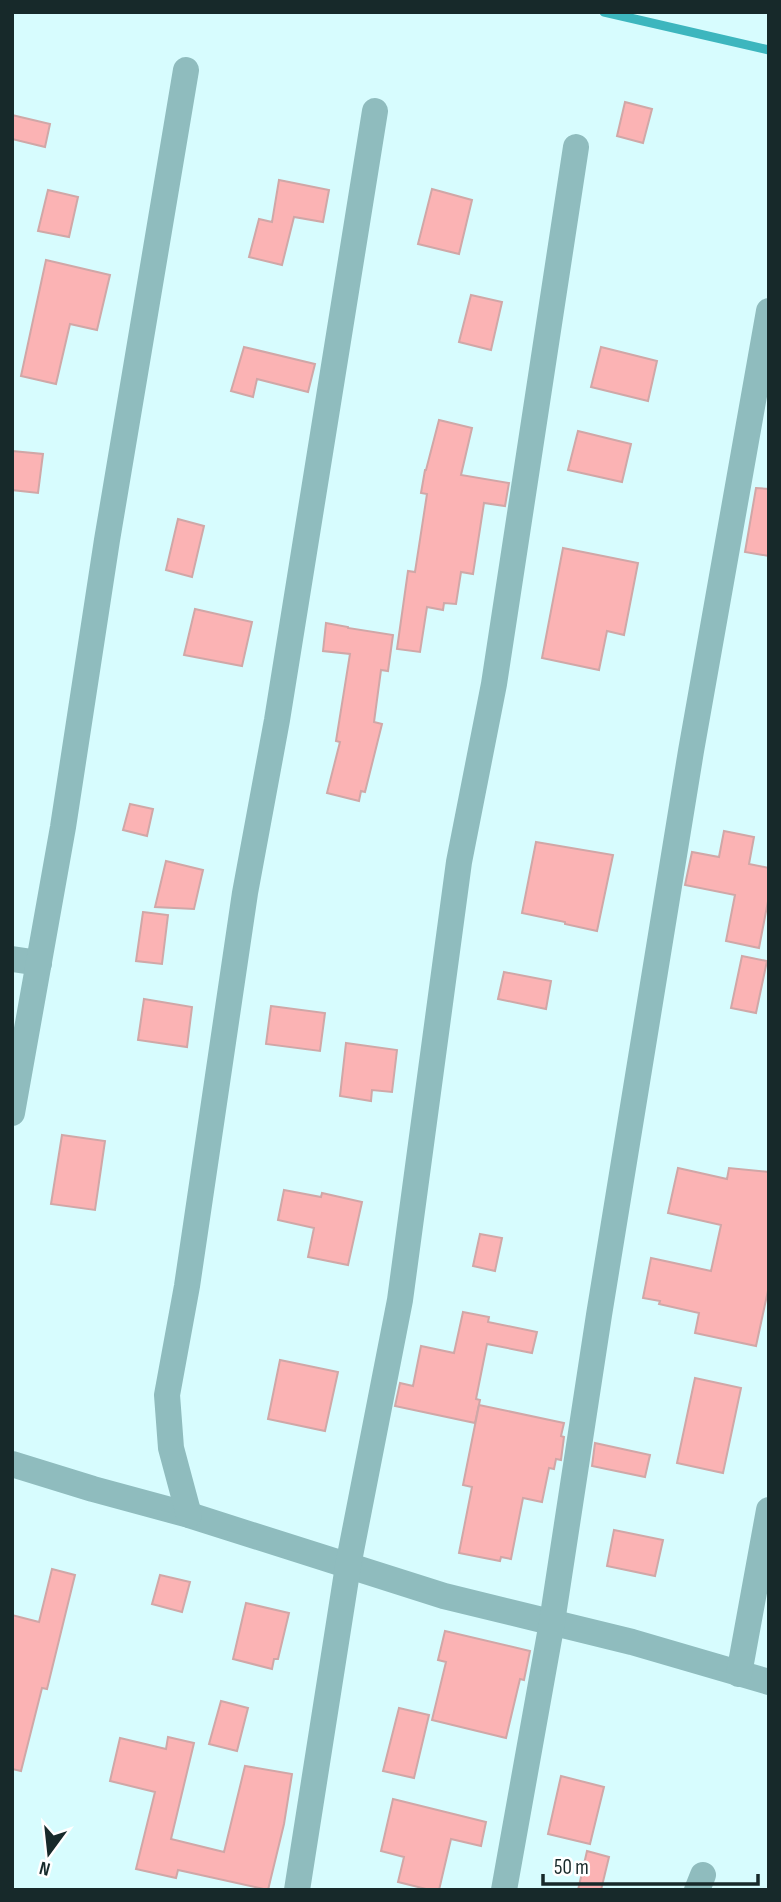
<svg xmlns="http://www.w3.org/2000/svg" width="781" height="1902" viewBox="0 0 781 1902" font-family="'Sofia Sans Condensed',sans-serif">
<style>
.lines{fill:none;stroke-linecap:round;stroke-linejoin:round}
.stream{stroke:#3db6be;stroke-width:9}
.building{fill:#fbb3b4;stroke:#d0a7a7;stroke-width:2}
.street{stroke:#8fbcbe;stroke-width:26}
</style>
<rect width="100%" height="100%" fill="#d7fcfe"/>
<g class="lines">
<path class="stream" d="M604,12L769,50"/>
</g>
<g class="building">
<path d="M625,102L652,109L643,143L617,136Z"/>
<path d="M12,115L50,124L45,147L12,139Z"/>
<path d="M279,180L329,190L323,222L294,217L282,265L249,257L259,219L272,222Z"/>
<path d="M432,189L472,200L459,254L418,244Z"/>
<path d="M48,190L78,197L69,237L38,231Z"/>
<path d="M46,260L110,275L97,330L70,324L56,384L21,376Z"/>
<path d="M471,295L502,302L491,350L459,342Z"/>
<path d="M244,347L315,364L308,392L257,379L253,397L231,391Z"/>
<path d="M601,347L657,361L648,401L591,387Z"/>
<path d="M439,420L472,428L461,475L509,483L505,506L484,503L473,574L461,572L456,604L444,603L443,610L427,607L420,652L397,649L408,571L415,572L427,494L421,493L425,470H426Z"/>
<path d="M578,431L631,444L622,482L568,470Z"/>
<path d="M12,451L43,454L38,493L12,490Z"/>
<path d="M756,488L769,489V556L745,552Z"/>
<path d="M178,519L204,526L192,577L166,570Z"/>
<path d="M563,548L638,563L624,635L607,631L599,670L542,658Z"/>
<path d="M195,609L252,622L242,666L184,655Z"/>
<path d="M326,623L348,627V628L393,635L388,671L381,670L374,722L382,724L365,792L361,791L359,801L327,793L340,742L336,741L350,654L323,651Z"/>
<path d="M130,804L153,809L147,836L123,830Z"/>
<path d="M724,831L754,837L749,864L769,868V896L759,948L726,941L735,895L685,885L692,852L719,857Z"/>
<path d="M536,842L613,855L597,931L565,924V922L522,913Z"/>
<path d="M166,861L203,870L194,909L155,907Z"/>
<path d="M143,912L168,915L162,964L136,961Z"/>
<path d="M742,956L767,961L756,1013L731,1008Z"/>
<path d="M504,972L551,981L546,1009L498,999Z"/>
<path d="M144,999L192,1007L187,1047L138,1040Z"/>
<path d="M271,1006L325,1013L320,1051L266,1044Z"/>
<path d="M346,1043L397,1050L392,1092L372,1090L371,1101L340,1096Z"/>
<path d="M62,1135L105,1141L95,1210L51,1204Z"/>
<path d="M678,1168L727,1179L729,1168L769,1172V1286L756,1346L695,1333L699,1313L659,1304L660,1301L643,1298L651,1258L711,1271L721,1225L668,1213Z"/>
<path d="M284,1190L321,1197L322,1193L362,1202L348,1265L308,1257L314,1228L278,1220Z"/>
<path d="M480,1234L502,1238L495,1271L473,1266Z"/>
<path d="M463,1312L489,1317L488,1322L537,1332L532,1353L487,1344L476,1399L480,1400L475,1423L395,1406L400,1383L413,1386L421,1346L454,1353Z"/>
<path d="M280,1360L338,1372L325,1431L268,1419Z"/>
<path d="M695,1378L741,1388L723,1473L677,1463Z"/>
<path d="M479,1405L564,1423L561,1436L564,1437L561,1460L556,1459L554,1469L549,1468L542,1502L523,1498L511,1559L501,1557L500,1561L459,1553L472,1487L463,1485Z"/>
<path d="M595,1443L650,1455L645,1477L592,1466Z"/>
<path d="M614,1530L663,1540L655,1576L607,1566Z"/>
<path d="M52,1569L75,1575L47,1689L42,1688L21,1771L12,1769V1615L39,1622Z"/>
<path d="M160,1575L190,1582L182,1612L152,1604Z"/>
<path d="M246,1603L289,1613L278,1659H274L272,1669L233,1659Z"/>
<path d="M445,1631L530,1651L524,1680L520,1679L506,1738L432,1720L446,1662L438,1660Z"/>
<path d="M221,1701L248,1708L237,1751L209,1744Z"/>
<path d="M399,1708L429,1715L414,1778L383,1771Z"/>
<path d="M168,1737L194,1743L171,1839L224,1852L245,1766L292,1774L284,1824L268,1890L178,1870L176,1878L136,1869L155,1792L110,1781L120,1738L166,1749Z"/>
<path d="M561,1776L604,1787L590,1844L548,1834Z"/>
<path d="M393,1799L486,1822L481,1846L451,1839L439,1890H430L398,1882L404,1857L381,1851Z"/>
<path d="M587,1851L609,1857L601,1890H578Z"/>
</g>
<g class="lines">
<g class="street">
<path d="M12,959L39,963"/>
<path d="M12,1113L63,827L107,540L186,70"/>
<path d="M12,1464L93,1489L189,1515L444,1596L632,1642L769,1682"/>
<path d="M189,1515L171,1448L167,1395L187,1286L245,893L277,720L375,111"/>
<path d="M739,1674L769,1510"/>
<path d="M297,1890L348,1566L400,1300L459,862L494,684L576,147"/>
<path d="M504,1890L552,1622L599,1315L691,751L769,311"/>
<path d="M697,1890L703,1875"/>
</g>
</g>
<rect width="781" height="1902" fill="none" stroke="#17292a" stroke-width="28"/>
<g transform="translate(49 1853) rotate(195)" stroke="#ffffff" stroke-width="5" paint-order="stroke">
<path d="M0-5L12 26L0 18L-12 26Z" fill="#17292a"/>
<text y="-10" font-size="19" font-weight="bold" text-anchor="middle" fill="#17292a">N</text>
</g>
<path d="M543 1874v10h215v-10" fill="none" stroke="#17292a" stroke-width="3.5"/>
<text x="554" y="1874" font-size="21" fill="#17292a" stroke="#ffffff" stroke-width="5" paint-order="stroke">50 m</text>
</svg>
